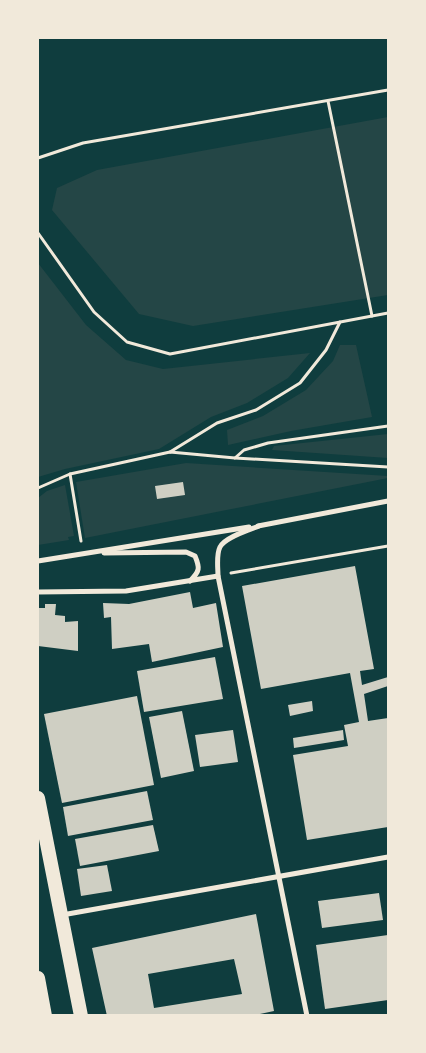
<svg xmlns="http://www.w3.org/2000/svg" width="426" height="1053" viewBox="0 0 426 1053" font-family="'Exo 2',sans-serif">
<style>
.green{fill:#244646}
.building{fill:#cfcfc3;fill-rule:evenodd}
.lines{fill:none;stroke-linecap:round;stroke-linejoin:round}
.path{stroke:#f1e9da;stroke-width:3}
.minor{stroke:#f1e9da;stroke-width:5}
.trunk{stroke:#f1e9da;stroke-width:14}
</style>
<rect width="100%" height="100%" fill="#0f3d3e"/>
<g class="green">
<path d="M388,117V295L193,326L139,314L52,210L57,188L97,170Z"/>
<path d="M38,263L86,325L126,360L163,369L310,353L288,378L247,403L211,417L159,449L65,469L38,477Z"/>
<path d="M340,345H356L372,417L291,431L228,445L227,430L263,416L306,390L333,361Z"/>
<path d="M388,434V458L272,450L274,446Z"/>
<path d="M186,463L388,476V478L85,538L76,482Z"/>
<path d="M65,485L74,536L68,537L69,540L38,545V498L47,491Z"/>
</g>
<g class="building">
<path d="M183,482L185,495L157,499L155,486Z"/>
<path d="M355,566L374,669L360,671L362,685L388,677V686L364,694L368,721L388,718V827L307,840L293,755L348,746L344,725L359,722L350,673L261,689L242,586Z"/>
<path d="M190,592L193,608L216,603L223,647L152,662L149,644L112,649L111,617L104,618L103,603L129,604Z"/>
<path d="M45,604H56L55,615L65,616V622L78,621V651L38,646V608H45Z"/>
<path d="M215,657L223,699L144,712L137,671Z"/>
<path d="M137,696L154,785L62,803L44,714Z"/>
<path d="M312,701L313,711L290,716L288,705Z"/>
<path d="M182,711L194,771L161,778L149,717Z"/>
<path d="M233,730L238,762L200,767L195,735Z"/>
<path d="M343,730L344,740L294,748L293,738Z"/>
<path d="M147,791L153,820L68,836L63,807Z"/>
<path d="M153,825L159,851L80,866L75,839Z"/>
<path d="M107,865L112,891L81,896L77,869Z"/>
<path d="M379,893L383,920L322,928L318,901Z"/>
<path d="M256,914L274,1011L251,1016H107L92,948ZM234,959L242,994L154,1008L148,974Z"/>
<path d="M388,935V1000L325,1009L316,945Z"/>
</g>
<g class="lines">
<g class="path">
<path d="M328,101L372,316"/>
<path d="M38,158L83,143L388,90"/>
<path d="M38,233L94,312L127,342L170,354L388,313"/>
<path d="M170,452L217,423L256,410L300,383L326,350L340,322"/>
<path d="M235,458L244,450L268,443L388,426"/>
<path d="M70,474L81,541"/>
<path d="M38,488L70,474L170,452L235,458L388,467"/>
<path d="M231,573L388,546"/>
</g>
<g class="minor">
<path d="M258,526L388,501"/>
<path d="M259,526C249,530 225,537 220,547C216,555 218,567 218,576L307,1016"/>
<path d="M104,553L186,552L195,556C200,568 200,571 190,581"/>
<path d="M38,561L249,527"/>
<path d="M38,592L126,591L218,576"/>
<path d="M62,915L388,857"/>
</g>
<g class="trunk">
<path d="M38,798L81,1016"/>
<path d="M38,978L45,1016"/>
</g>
</g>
<rect width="426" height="1053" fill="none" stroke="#f1e9da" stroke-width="78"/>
</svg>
